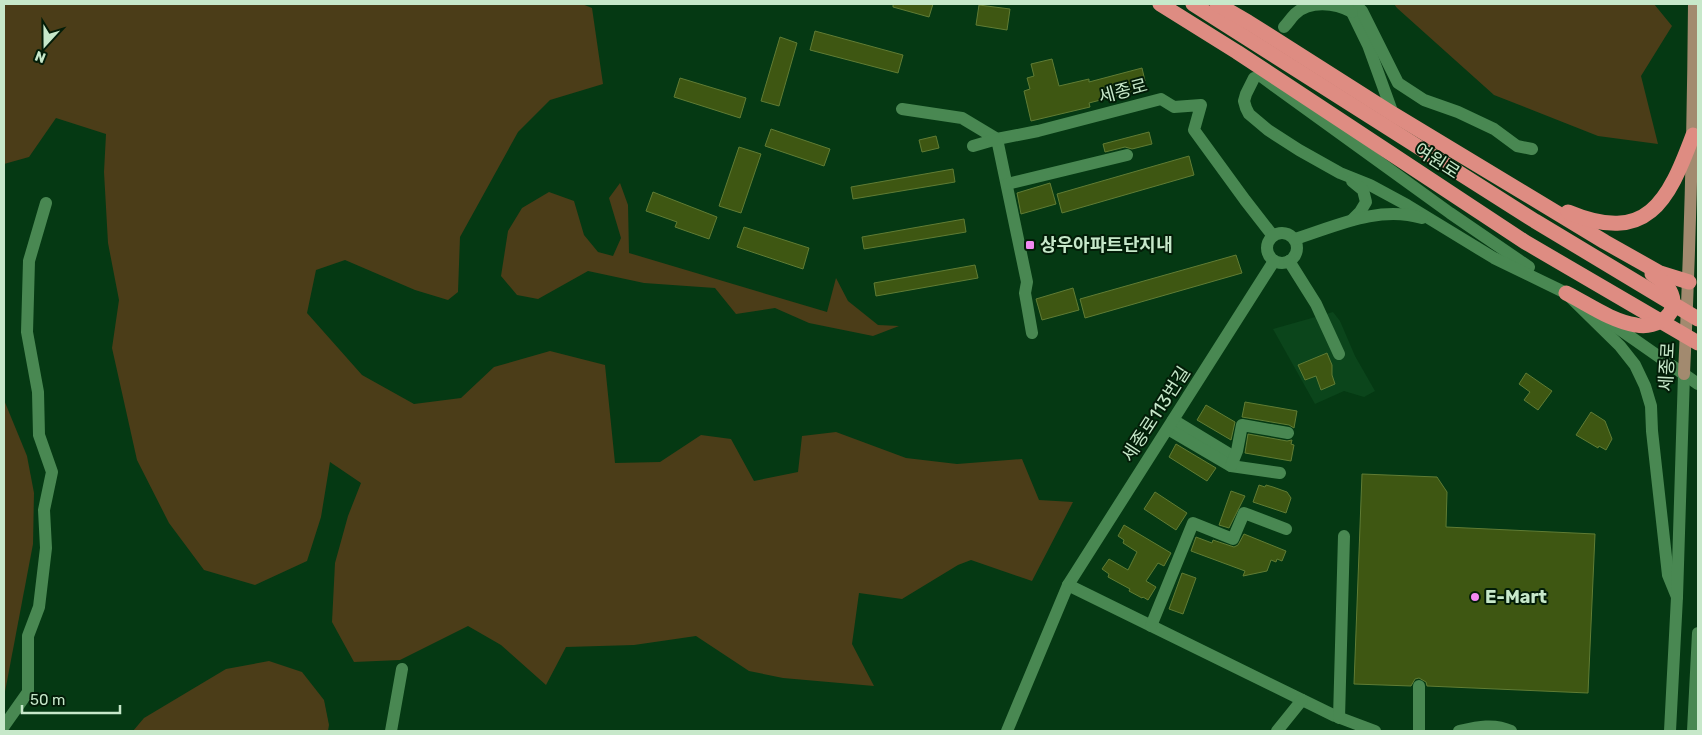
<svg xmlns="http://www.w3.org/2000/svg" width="1702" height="735" viewBox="0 0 1702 735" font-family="Rubik,'Noto Sans KR',sans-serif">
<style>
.built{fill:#0b451b}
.green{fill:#4b3d18}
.building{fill:#3e5712;stroke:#607c34}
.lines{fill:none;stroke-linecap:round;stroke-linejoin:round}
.minor{stroke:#498852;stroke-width:12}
.major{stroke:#a28a6f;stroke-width:12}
.highway{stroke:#de8c82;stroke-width:15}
.poi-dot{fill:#f38af2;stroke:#031d08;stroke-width:2}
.labels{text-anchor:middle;stroke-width:4;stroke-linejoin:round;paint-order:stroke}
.street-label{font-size:18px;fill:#c7e8ca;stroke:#031d08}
.poi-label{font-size:18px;font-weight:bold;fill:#c7e8ca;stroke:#031d08;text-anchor:start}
</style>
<rect width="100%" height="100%" fill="#053913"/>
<path class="built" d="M1333,312L1340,321L1355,356L1375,391L1364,397L1344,391L1315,404L1273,329Z"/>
<g class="green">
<path d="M4,4H582L592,8L603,84L550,100L518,132L460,237L458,292L448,300L415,290L345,260L316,270L307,313L362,375L414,404L461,398L494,367L550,351L605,365L615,463L660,462L701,435L731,439L754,481L798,472L802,436L836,432L906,458L957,464L1022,459L1039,500L1073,502L1032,581L971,560L958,565L902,599L859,593L852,644L874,686L783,678L749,671L696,636L634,645L566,647L546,685L501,645L468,626L400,660L354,662L332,622L335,563L348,516L361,483L330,462L321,517L307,561L255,585L204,570L169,523L137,460L112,348L119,300L108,243L104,172L106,134L56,118L29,157L4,164Z"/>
<path d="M1394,4H1654L1672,26L1641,76L1658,144L1598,136L1494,95L1397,8Z"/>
<path d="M620,183L628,205L629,253L827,312L836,278L848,301L878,325L899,326L873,336L809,323L775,308L736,314L715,288L644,283L588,271L538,299L517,295L501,276L508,231L522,208L549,192L574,201L584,235L598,252L613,256L621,238L609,198Z"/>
<path d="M4,400L27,456L34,493L33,544L4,697Z"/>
<path d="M269,661L302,672L324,700L329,725L328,731H133L144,718L226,669Z"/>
</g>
<g class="building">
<path d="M893,4H933L929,17L893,7Z"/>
<path d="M979,5L1010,9L1007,30L976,25Z"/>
<path d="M815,31L903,55L898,73L810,50Z"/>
<path d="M780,37L797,43L779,106L761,101Z"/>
<path d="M1052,59L1059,86L1089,79V82L1142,68L1145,81L1137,84L1139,90L1089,103L1090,107L1031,121L1024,91L1030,89L1027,78L1034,76L1031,64Z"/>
<path d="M680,78L746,98L740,118L674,97Z"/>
<path d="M771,129L830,149L824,166L765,146Z"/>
<path d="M1149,132L1152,144L1132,149L1125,147L1105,152L1103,144Z"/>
<path d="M936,136L939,148L922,152L919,140Z"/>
<path d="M739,147L761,154L741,213L719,206Z"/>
<path d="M1189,156L1194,175L1062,213L1057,194Z"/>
<path d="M953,169L955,182L853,199L851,187Z"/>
<path d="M1050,183L1056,204L1021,214L1017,193Z"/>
<path d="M653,192L717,217L709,239L675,227L677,222L646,211Z"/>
<path d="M964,219L966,232L864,249L862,237Z"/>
<path d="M744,227L809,248L803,269L737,247Z"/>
<path d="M1236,255L1242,273L1085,318L1080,299Z"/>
<path d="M975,265L978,278L876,296L874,283Z"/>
<path d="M1073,288L1079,310L1042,320L1036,299Z"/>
<path d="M1327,353L1332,365V375L1335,384L1321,390L1316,376L1305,380L1298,365Z"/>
<path d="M1526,373L1552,391L1538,410L1524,400L1530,392L1519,384Z"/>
<path d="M1245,402L1297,411L1294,428L1289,425L1242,417Z"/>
<path d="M1206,405L1235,422L1231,440L1197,420Z"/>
<path d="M1591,412L1605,421L1612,439L1606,450L1599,446L1598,448L1576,435Z"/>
<path d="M1248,434L1287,441L1292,440L1291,444L1294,445L1291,461L1245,453Z"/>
<path d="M1176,444L1216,468L1207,481L1169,457Z"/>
<path d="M1362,474L1437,477L1447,492L1446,527L1595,534L1588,693L1427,686L1426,682L1419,678L1415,679L1411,686L1354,684Z"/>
<path d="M1259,485L1265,487L1266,485L1273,487L1287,492L1291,498L1286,513L1253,502Z"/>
<path d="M1231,491L1245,496L1229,528L1219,525Z"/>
<path d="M1155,492L1187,513L1176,530L1144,509Z"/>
<path d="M1124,525L1171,553L1164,566L1158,563L1146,581L1156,587L1148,600L1143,597L1142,598L1129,591L1130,589L1108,577L1109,574L1102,569L1109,559L1128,570L1137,552L1123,543L1124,540L1118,536Z"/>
<path d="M1244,534L1286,551L1282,561L1277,559L1276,562L1271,560L1267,571L1243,576L1245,571L1191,551L1196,537L1212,543L1213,540L1234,547L1238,545Z"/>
<path d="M1182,573L1196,578L1183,614L1169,609Z"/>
</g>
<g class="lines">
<g class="minor">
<path d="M1348,4L1368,45L1393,114"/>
<path d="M1355,4L1362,11L1398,83L1424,100L1458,112L1494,129L1517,146L1532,149"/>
<path d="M1284,27C1288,23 1291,18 1295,14C1310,0 1335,3 1352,12"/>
<path d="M1262,77L1450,213L1529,267"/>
<path d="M1254,78L1246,94L1244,101L1246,108L1249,114L1268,130L1299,150L1340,173L1370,185L1407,205L1494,258L1566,293L1620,346L1635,365L1645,386L1651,406L1652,431L1668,575L1677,597"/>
<path d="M902,109L962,118L997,139L1038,131L1161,99L1174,107L1201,105L1194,130L1245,200L1273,236"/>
<path d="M973,146L997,139L1027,282L1025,293L1032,333"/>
<path d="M1007,184L1127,155"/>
<path d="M1352,220L1360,212L1366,202L1363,190L1352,181"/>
<circle cx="1282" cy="248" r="15"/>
<path d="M1295,239C1336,226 1379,205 1422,218"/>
<path d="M1289,261L1316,304L1339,354"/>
<path d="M1605,319L1698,384"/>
<path d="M1173,420L1234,457"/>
<path d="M1168,429L1231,466L1280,473"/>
<path d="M1231,466L1237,451L1242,425L1288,433"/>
<path d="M1068,585L1335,716L1375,731"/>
<path d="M1151,626L1193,523L1233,539L1244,513L1286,529"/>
<path d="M1419,686V731"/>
<path d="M1339,718L1344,536"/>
<path d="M4,726L28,692V636L39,607L46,548L44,510L52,472L39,435L38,392L27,332L29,261L46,203"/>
<path d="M391,731L402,669"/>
<path d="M1007,731L1068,585L1274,261"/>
<path d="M1277,731L1302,700"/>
<path d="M1459,731C1477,727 1494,723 1511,731"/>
<path d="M1670,731L1677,597L1684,374"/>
<path d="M1693,731L1698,633"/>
</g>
<path class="major" d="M1684,374C1690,250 1693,127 1694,4"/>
<g class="highway">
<path d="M1160,4L1237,52L1525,242L1698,343"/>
<path d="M1193,4L1535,221L1698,319"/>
<path d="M1217,4L1248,22L1393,114L1605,242L1660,273L1689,282"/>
<path d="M1568,212C1647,245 1668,202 1693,135"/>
<path d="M1566,293C1588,304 1611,321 1636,325C1651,328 1674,320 1673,301C1672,289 1662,280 1652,274"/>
</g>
</g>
<g class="poi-dot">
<rect x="1025" y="240" width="10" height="10" rx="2.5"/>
<circle cx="1475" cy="597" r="5"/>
</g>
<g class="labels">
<g class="street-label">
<text transform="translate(1123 91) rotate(-15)" y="6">세종로</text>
<text transform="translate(1437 161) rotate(33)" y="6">여원로</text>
<text transform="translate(1667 367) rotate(-87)" y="6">세종로</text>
<text transform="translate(1156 414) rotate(-57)" y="6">세종로113번길</text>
</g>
<g class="poi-label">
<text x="1040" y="251">상우아파트단지내</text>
<text x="1485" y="603">E-Mart</text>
</g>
</g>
<rect width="1702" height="735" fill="none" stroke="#c7e8ca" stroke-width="10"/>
<g transform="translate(45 45) rotate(201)" stroke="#031d08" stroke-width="4" paint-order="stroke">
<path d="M0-4L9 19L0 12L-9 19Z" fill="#c7e8ca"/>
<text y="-8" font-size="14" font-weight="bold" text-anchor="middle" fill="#c7e8ca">N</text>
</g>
<path d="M22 705v8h98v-8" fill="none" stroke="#c7e8ca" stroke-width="2.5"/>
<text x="30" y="705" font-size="15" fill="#c7e8ca" stroke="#031d08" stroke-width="4" paint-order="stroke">50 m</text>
</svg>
